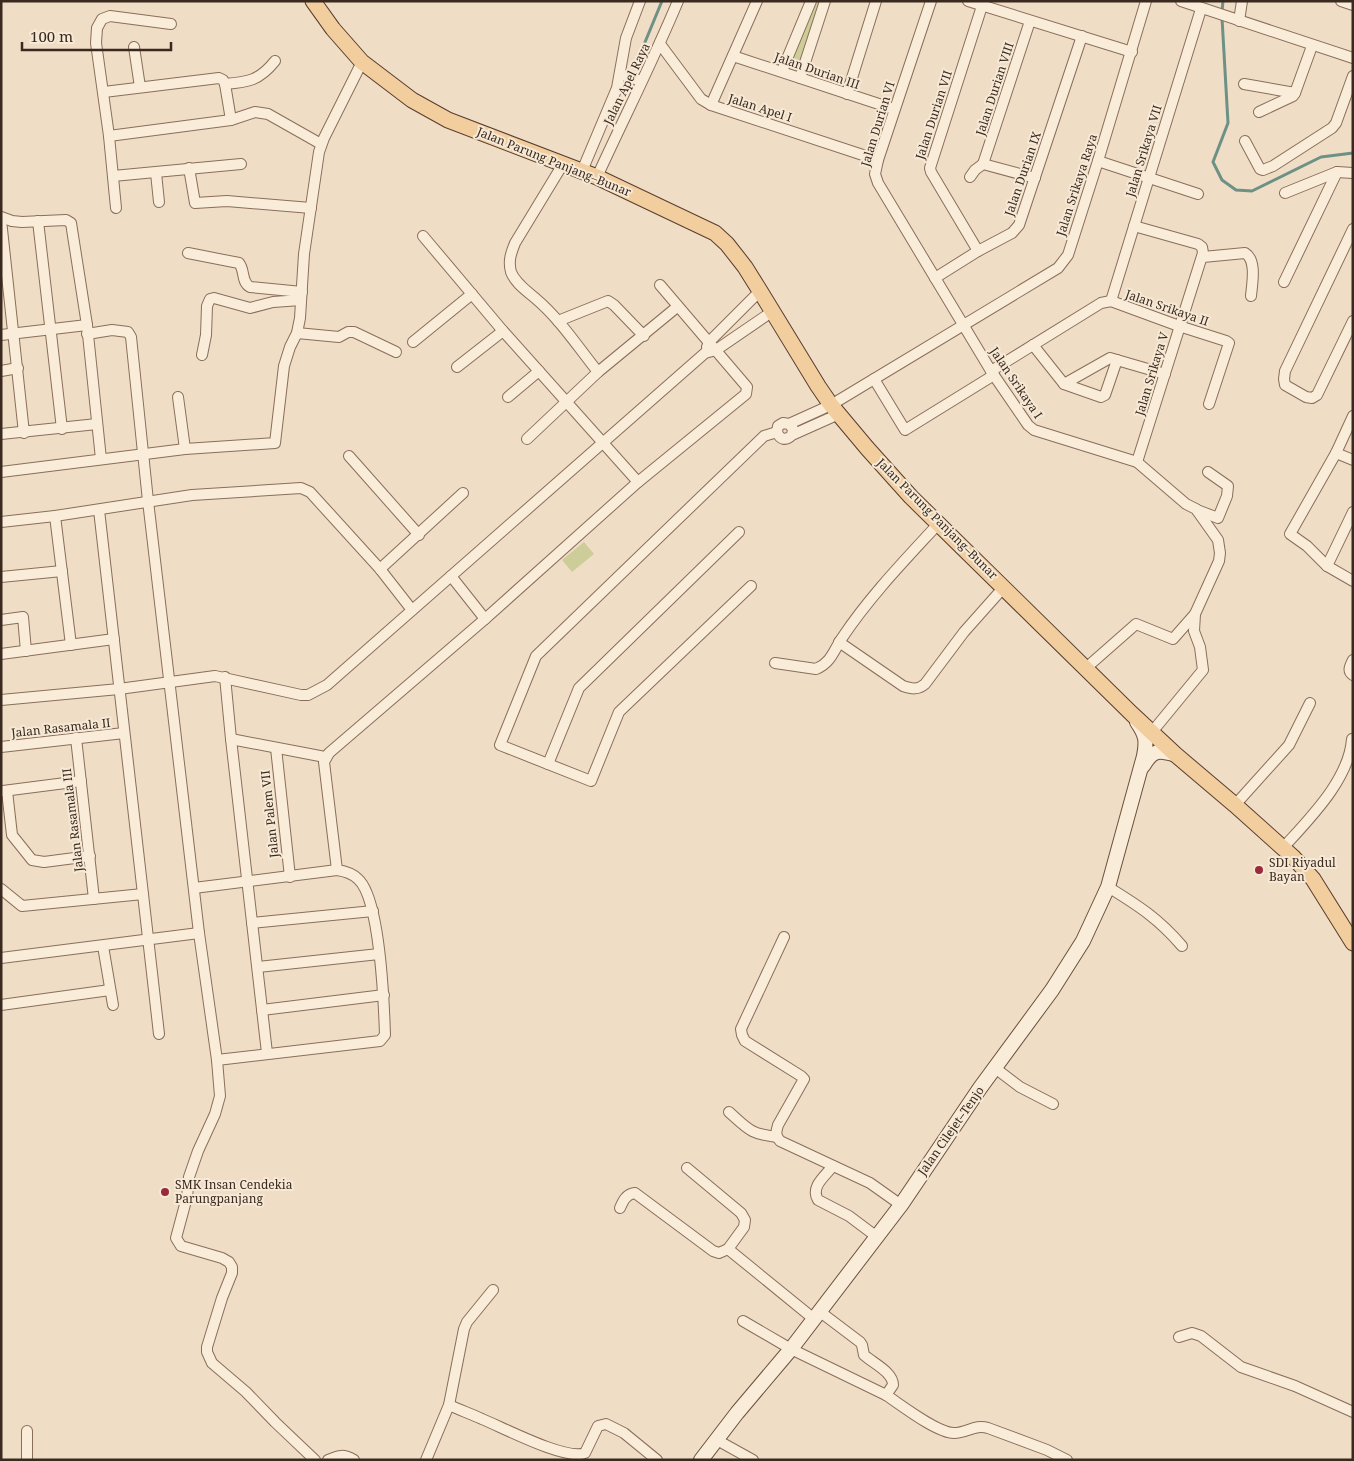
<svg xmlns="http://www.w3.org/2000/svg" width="1354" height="1461" viewBox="0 0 1354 1461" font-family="'Noto Serif',serif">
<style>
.green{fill:#cdcd99}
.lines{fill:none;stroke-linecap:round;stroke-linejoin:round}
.stream{stroke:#6d9184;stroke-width:3}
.minor-casing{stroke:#8a6e5b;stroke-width:12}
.secondary-casing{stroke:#6c503e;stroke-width:16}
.primary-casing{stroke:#583d2f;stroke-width:17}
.minor{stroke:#f9ecd9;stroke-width:10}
.secondary{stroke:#f9ecd9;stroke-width:14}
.primary{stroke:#f2cd9e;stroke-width:15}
.poi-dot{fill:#9a2a39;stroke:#f6e9d5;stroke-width:2}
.labels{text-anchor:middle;stroke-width:4;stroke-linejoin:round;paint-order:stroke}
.street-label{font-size:12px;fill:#3a291f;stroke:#f6e9d5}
.poi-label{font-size:12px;fill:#3a291f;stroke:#f6e9d5;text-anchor:start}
</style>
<rect width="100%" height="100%" fill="#efddc6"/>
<g class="green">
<path d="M811,1H825L800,78L782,71Z"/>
<path d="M584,542L594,554L572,572L562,560Z"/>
</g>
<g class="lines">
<g class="stream">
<path d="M1222,11L1223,1"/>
<path d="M1222,18L1228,123L1213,162L1222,180L1236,190L1252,191L1321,157L1353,153"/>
<path d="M636,64L662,1"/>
</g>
<g class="minor-casing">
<g id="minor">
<path d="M931,1L878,160L875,174L878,183L991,371L1028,425L1034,430L1137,462L1186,504L1196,509L1218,540L1220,553L1219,561L1195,614L1194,631L1200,647L1203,670L1152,732"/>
<path d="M968,1L1132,52"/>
<path d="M1181,1L1353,58"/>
<path d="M1341,1L1353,5"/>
<path d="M1239,21L1242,1"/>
<path d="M660,44L701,99L711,105L878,160"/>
<path d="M134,47L140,87"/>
<path d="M733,56L894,109"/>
<path d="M782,71L811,1"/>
<path d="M620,74L641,81"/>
<path d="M800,78L825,1"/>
<path d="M225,84C248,82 259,81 275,61"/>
<path d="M1244,84L1295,93L1312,46"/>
<path d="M104,92L219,78L223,80L225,84L231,120"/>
<path d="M847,94L876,1"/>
<path d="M711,105L757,1"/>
<path d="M1259,112L1293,96L1295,93"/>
<path d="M109,136L231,120L255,112L268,114L321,144"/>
<path d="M1245,141L1260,169L1263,170L1273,166L1332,128L1336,123L1353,76"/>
<path d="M1098,161L1198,194"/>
<path d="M563,164L515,243C511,253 508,261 511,272C515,283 527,291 535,298C560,319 578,347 598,372"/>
<path d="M983,164L1030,21"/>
<path d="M189,168L195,203L227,201L311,208"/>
<path d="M582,171L617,88L626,38L640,1"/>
<path d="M156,173L159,202"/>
<path d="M113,176L241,164"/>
<path d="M597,177C624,118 653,61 678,1"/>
<path d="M970,177L975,170L983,164L1035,178"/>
<path d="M1285,193L1337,172L1353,173"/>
<path d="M116,208L109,136L96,43L97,28L102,19L110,16L171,24"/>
<path d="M1,217L12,221L22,222L66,220L71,223L87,325L101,459"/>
<path d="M1,220L24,433"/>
<path d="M38,221L62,429"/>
<path d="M1134,226L1198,244L1202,247L1203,253L1137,462"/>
<path d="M1353,229L1285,371L1284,379L1285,385L1306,397L1312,398L1317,395L1353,321"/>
<path d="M423,236L503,331L638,482"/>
<path d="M978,251L931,172L930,168L982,6"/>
<path d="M188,253L239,263C245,270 241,282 250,287L302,292"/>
<path d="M1203,257L1245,253C1257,260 1252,284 1251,296"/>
<path d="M935,278L978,251L1012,233L1019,225L1082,36"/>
<path d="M1284,282L1337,172"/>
<path d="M1111,301L1201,9"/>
<path d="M558,321L608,301L614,305L644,336"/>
<path d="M297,333L339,337L348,332H354L396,352"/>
<path d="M87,334L112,330L128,332L131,337L148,501L199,933L217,1060L220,1096L215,1114L198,1151L189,1177L187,1197L176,1238L181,1246L222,1258L229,1262L232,1267V1273L222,1298L207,1347V1352L212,1363L246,1392L275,1422L315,1460"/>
<path d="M1,335L87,325"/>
<path d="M413,342L472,294"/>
<path d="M1033,345L1064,384L1101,397L1105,395L1117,360"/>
<path d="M707,347L709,342L760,291"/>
<path d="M202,355L206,335L207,306L210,299L214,298L250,308L273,302L301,300"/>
<path d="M457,367L503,331"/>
<path d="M1,371L18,368"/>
<path d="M991,371L1101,303L1111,301L1179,326L1226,341L1229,343L1209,404"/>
<path d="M874,379L905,430L994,375"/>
<path d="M1064,384L1110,358L1165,374"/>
<path d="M178,397L185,449"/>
<path d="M508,397L539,371"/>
<path d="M1353,416L1336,453L1290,534L1307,546L1327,566L1353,581"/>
<path d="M789,424L831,405L1058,268L1068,255L1098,161L1146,1"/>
<path d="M1,434L97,424"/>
<path d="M792,435L793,429L789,424L783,423L778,426L777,432C780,440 786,441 792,435L839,414"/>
<path d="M527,439L598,372L677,307"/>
<path d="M1336,453L1353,460"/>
<path d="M349,456L419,535"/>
<path d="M1,472L185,449L275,443L284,366L290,347L297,333L300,318L304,254L319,152L324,138L362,62"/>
<path d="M99,510L159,1034"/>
<path d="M1197,510L1218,518L1227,496L1228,486L1208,472"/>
<path d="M55,516L71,645"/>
<path d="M1,522L55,516L192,495L301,488L310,492L380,569L412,610"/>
<path d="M1327,566L1353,512"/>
<path d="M380,569L463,493"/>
<path d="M451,576L485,619"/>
<path d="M1,577L62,571"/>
<path d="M751,586L619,712L591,781L500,745L536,656L764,436L777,432"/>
<path d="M1,620L23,617L26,651"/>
<path d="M839,642L903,686C912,689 918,690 925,684L964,632L1004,587"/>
<path d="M1,654L114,639"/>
<path d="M1353,660C1350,666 1347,671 1353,675"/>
<path d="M775,663L816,669C831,663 834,650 842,638C870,596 905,560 939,523"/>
<path d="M1086,668L1136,624L1173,639L1195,614"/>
<path d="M225,677L231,739L267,1053"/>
<path d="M1,700L119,689L215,676L301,695H308L327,685L705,353L716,350L773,311"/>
<path d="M76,738L94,899"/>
<path d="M231,739L325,757"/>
<path d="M1,747L124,733"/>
<path d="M276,748L290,877"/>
<path d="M548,764L579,688L739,532"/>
<path d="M3,791L81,781"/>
<path d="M7,791L12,835L32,860L44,862L90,856"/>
<path d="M1235,805L1289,745L1310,703"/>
<path d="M1283,848C1309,819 1349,780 1352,739"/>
<path d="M337,870L324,762L329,753L485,619L638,482L746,394L747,387L660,285"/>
<path d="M1108,887C1139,906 1159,919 1182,946"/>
<path d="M194,888L337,870C344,871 353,874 358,879C380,898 384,1004 385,1035L380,1041L217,1060"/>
<path d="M1,889L22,906L143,894"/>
<path d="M252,923L373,911"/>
<path d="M784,937L741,1029L742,1035L745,1041L801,1076L804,1079L778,1125C776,1132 775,1135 780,1141L870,1183L901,1205"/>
<path d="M103,946L113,1005"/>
<path d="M1,958L199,933"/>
<path d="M258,967L379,954"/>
<path d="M1,1005L110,990"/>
<path d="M262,1010L384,995"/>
<path d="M995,1068L1020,1087L1053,1104"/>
<path d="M729,1112C748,1129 750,1134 777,1137"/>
<path d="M833,1166C825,1176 810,1187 818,1200L849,1216L877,1237"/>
<path d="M687,1168L741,1213L745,1220L744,1227L728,1249L814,1319"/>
<path d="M620,1208C623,1201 626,1194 635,1193L713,1251L719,1253L728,1249"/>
<path d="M819,1311L860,1342L862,1345L864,1355C873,1363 893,1372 893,1385L886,1395C901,1405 937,1433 954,1433C967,1433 975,1424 988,1428L1047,1450L1067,1460"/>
<path d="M743,1321L791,1349L886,1395"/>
<path d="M1179,1337L1192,1333L1201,1336L1241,1367L1295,1386L1353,1412"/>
<path d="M449,1405C460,1410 471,1414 482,1419C502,1427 566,1461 585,1453L598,1426L606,1424L624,1433L657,1460"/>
<path d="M717,1440L753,1460"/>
<path d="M27,1460V1431"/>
<path d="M328,1460C339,1455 344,1454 354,1460"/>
<path d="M426,1460L449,1405L464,1329L467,1322L493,1290"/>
</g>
</g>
<g class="secondary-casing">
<g id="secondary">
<path d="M1143,766C1153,749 1159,750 1176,755"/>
<path d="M701,1460L737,1413L791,1349L901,1205L980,1088L1052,990L1083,941L1108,887L1144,756C1147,741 1146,735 1137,722"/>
</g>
</g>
<g class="primary-casing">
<path id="primary" d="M313,1L333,29L362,62L412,100L448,120L597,177L696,224L715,233L727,244L745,267L760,291L818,386L831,405L867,448L911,497L1132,714L1176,755L1235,805L1293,857L1313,879L1353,943"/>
</g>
<use href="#minor" class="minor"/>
<use href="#secondary" class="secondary"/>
<use href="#primary" class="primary"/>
</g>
<g class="poi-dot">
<circle cx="1259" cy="870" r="5"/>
<circle cx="165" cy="1192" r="5"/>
</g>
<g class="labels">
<g class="street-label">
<text transform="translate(817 71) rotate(19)" y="4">Jalan Durian III</text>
<text transform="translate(627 84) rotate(-64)" y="4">Jalan Apel Raya</text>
<text transform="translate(995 89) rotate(-72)" y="4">Jalan Durian VIII</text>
<text transform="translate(760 108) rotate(18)" y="4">Jalan Apel I</text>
<text transform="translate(934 115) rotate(-72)" y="4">Jalan Durian VII</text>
<text transform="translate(878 124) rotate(-73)" y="4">Jalan Durian VI</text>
<text transform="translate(1144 151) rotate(-73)" y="4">Jalan Srikaya VII</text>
<text transform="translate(554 162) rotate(22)" y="4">Jalan Parung Panjang–Bunar</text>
<text transform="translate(1023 174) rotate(-71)" y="4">Jalan Durian IX</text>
<text transform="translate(1077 185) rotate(-72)" y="4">Jalan Srikaya Raya</text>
<text transform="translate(1167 308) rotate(19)" y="4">Jalan Srikaya II</text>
<text transform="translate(1152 374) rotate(-73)" y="4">Jalan Srikaya V</text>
<text transform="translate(1016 383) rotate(56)" y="4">Jalan Srikaya I</text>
<text transform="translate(937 519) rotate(45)" y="4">Jalan Parung Panjang–Bunar</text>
<text transform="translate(61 728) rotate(-6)" y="4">Jalan Rasamala II</text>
<text transform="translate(270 814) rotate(-96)" y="4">Jalan Palem VII</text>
<text transform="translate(73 820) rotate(-97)" y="4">Jalan Rasamala III</text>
<text transform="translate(951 1131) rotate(-55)" y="4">Jalan Cilejet–Tenjo</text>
</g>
<g class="poi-label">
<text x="1269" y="867">SDI Riyadul<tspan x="1269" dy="14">Bayan</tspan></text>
<text x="175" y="1189">SMK Insan Cendekia<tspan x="175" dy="14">Parungpanjang</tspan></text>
</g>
</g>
<rect width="1354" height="1461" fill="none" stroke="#3a291f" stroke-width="5"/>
<path d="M22 42v8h149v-8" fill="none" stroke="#3a291f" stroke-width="2.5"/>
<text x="30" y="42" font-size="15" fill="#3a291f" stroke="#f6e9d5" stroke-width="4" paint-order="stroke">100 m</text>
</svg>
